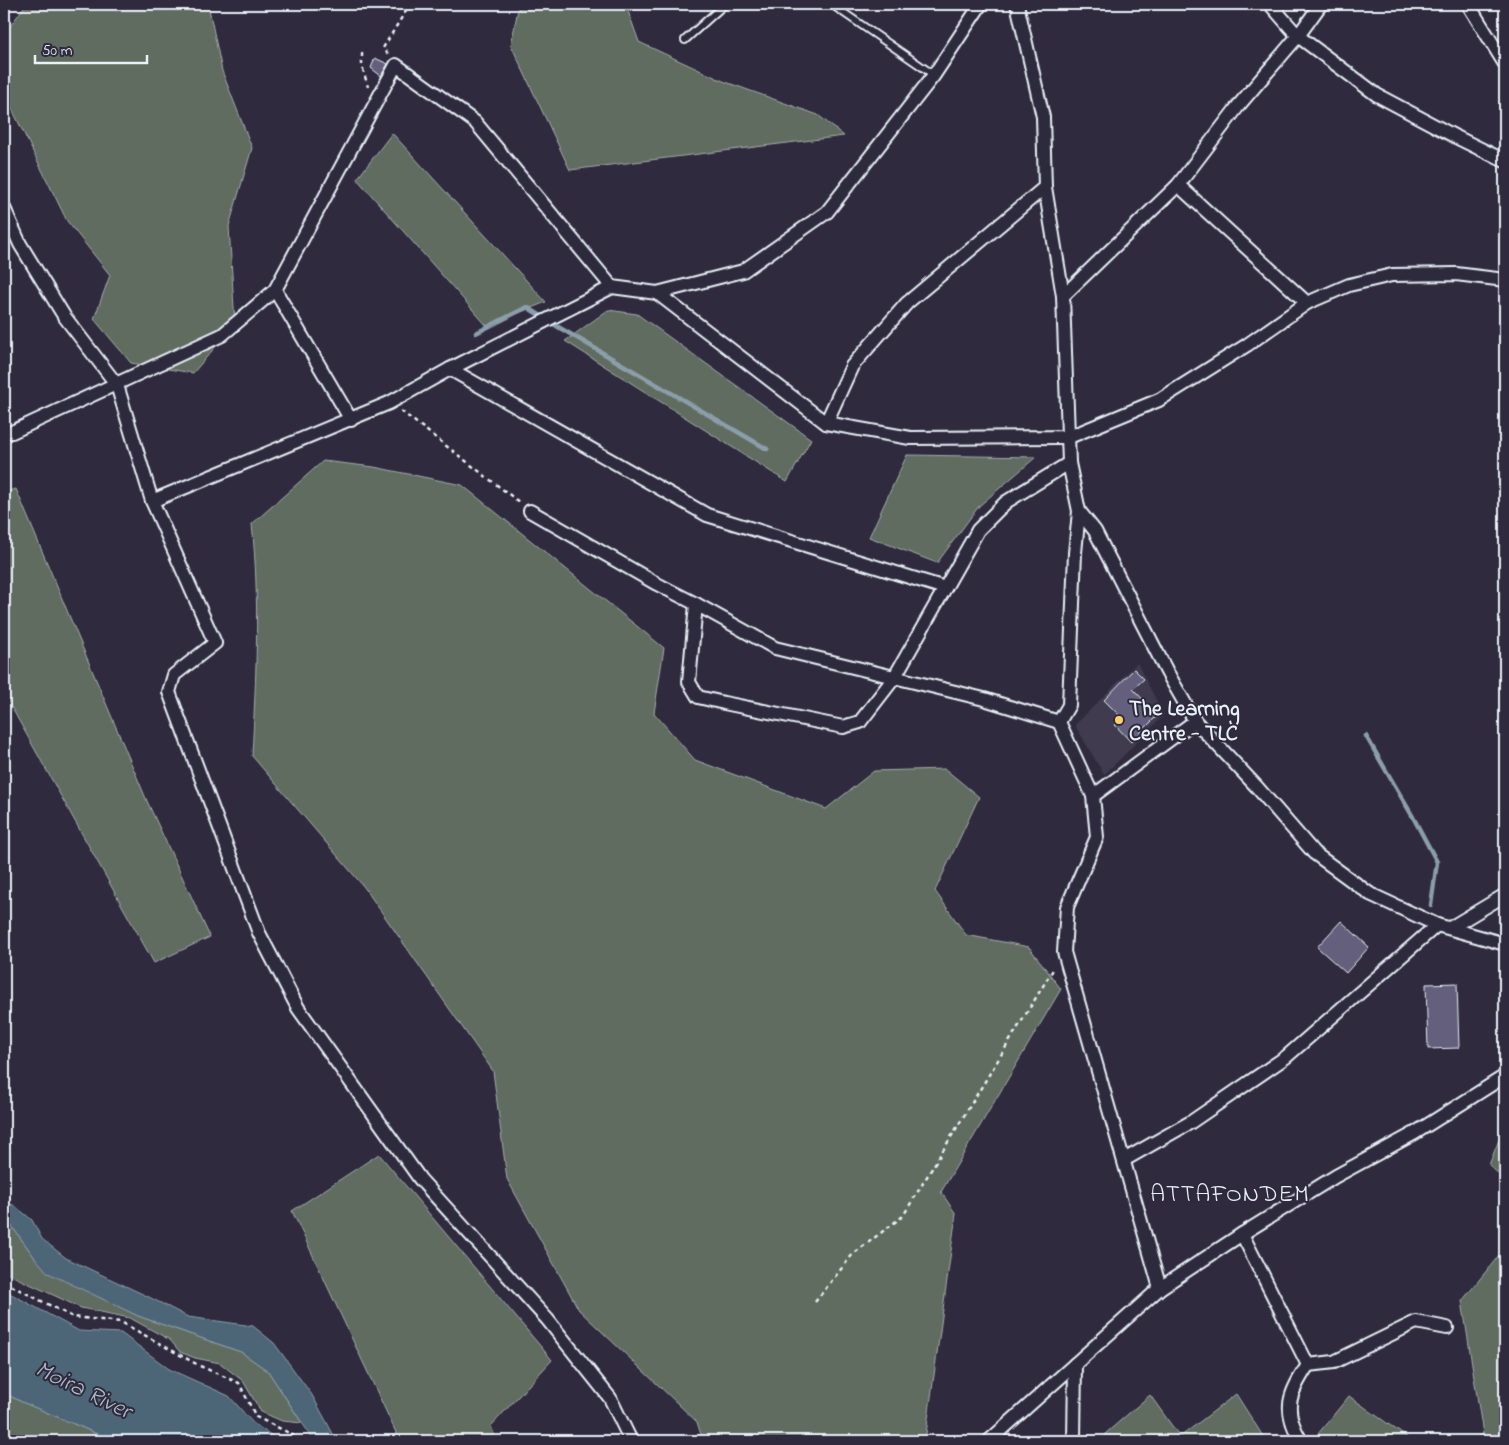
<svg xmlns="http://www.w3.org/2000/svg" width="1509" height="1445" viewBox="0 0 1509 1445" font-family="'Indie Flower',sans-serif">
<style>
.built{fill:#3f3a50}
.green{fill:#606c61;stroke:#a4aeac}
.water{fill:#4d6677;stroke:#8b9eab}
.lines{fill:none;stroke-linecap:round;stroke-linejoin:round}
.stream{stroke:#8b9eab;stroke-width:4.5}
.building{fill:#635e7c;stroke:#e8f1f8}
.lane-casing{stroke:#e8f1f8;stroke-width:10}
.street-casing{stroke:#e8f1f8;stroke-width:16}
.path{stroke:#e8f1f8;stroke-width:2.5;stroke-dasharray:4 4;stroke-linecap:butt}
.lane{stroke:#2f2a3d;stroke-width:6}
.street{stroke:#2f2a3d;stroke-width:12}
.poi-dot{fill:#ffd166;stroke:#2f2a3d;stroke-width:2}
.labels{text-anchor:middle;stroke-width:4;stroke-linejoin:round;paint-order:stroke}
.poi-label{font-size:22px;font-weight:bold;fill:#e8f1f8;stroke:#2f2a3d;text-anchor:start}
.neighbourhood-label{font-size:24px;letter-spacing:1px;fill:#e8f1f8;stroke:#2f2a3d}
.water-label{font-size:24px;font-style:italic;fill:#aab9c4;stroke:#2f2a3d}
</style>
<rect width="100%" height="100%" fill="#2f2a3d"/>
<filter id="ink" filterUnits="userSpaceOnUse"><feTurbulence type="fractalNoise" baseFrequency=".02" numOctaves="2"/><feDisplacementMap in="SourceGraphic" scale="10" xChannelSelector="R" yChannelSelector="G"/><feConvolveMatrix kernelMatrix="1 2 1 2 8 2 1 2 1" color-interpolation-filters="sRGB"/></filter>
<g filter="url(#ink)">
<path class="built" d="M1137,663L1164,715L1104,775L1075,725Z"/>
<g class="green">
<path d="M26,4H208L222,71L252,148L229,226L235,324L193,373L131,363L94,319L110,275L67,221L10,105L9,28Z"/>
<path d="M519,4H634L628,11L639,42L723,81L818,115L844,136L570,170L511,45Z"/>
<path d="M392,133L546,302L487,326L357,179Z"/>
<path d="M608,310L637,314L811,439L787,482L565,341Z"/>
<path d="M907,455L1036,457L979,506L937,563L869,537Z"/>
<path d="M323,461L374,467L462,485L664,648L654,713L695,760L826,809L874,771L945,769L979,797L935,891L966,935L1029,947L1061,989L941,1192L956,1214L925,1441H703L697,1422L579,1310L507,1179L493,1071L364,887L252,756C256,679 260,601 252,524Z"/>
<path d="M16,489L147,801L210,937L154,963L4,694V492Z"/>
<path d="M1504,1127H1505V1180L1489,1165Z"/>
<path d="M379,1154L552,1360L491,1426L497,1441H400L292,1211Z"/>
<path d="M4,1222L11,1225L35,1258L138,1316L241,1352L268,1371L302,1423L282,1421L261,1412L243,1381L220,1363L195,1358L180,1352L170,1340L130,1318L81,1308L4,1272Z"/>
<path d="M1505,1248V1441H1467L1483,1434L1462,1301Z"/>
<path d="M4,1393L22,1402L114,1441H4Z"/>
<path d="M1236,1394L1266,1441H1110L1105,1434L1150,1395L1180,1437Z"/>
<path d="M1349,1396L1412,1441H1314L1313,1440Z"/>
</g>
<g class="water">
<path d="M4,1204L14,1205L32,1220L42,1239L66,1258L149,1297L188,1317L253,1326L274,1343L312,1395L337,1441H314L268,1371L241,1352L138,1316L48,1273L35,1258L11,1225L4,1222Z"/>
<path d="M4,1290L79,1331L121,1333L169,1369L229,1396L253,1423L280,1441H114L22,1402L4,1393Z"/>
</g>
<g class="lines">
<g class="stream">
<path d="M476,333L527,307L560,328L767,449"/>
<path d="M1366,736L1413,817L1437,862L1431,905"/>
</g>
</g>
<g class="building">
<path d="M375,58L388,64L381,76L371,68Z"/>
<path d="M1134,669L1144,679L1133,689L1158,715L1131,742L1115,725L1122,718L1104,700Z"/>
<path d="M1341,921L1369,947L1346,973L1317,947Z"/>
<path d="M1457,983L1459,1048L1428,1049L1426,984Z"/>
</g>
<g class="lines">
<g class="lane-casing">
<g id="lane">
<path d="M831,4L934,75"/>
<path d="M685,40L725,4"/>
</g>
</g>
<g class="street-casing">
<g id="street">
<path d="M1017,4L1043,117L1045,187L1063,296L1069,463L1079,511L1095,531L1167,672L1195,721L1256,786L1314,853L1370,894L1437,925L1505,944"/>
<path d="M1270,4L1298,36L1377,95L1456,137L1505,161"/>
<path d="M1468,4L1505,64"/>
<path d="M1178,185L1307,303"/>
<path d="M4,208L20,244L64,316L117,385L152,501L215,643L174,675L169,692L259,933L298,1008L420,1179L547,1319L610,1398L631,1441"/>
<path d="M657,293L826,423L910,438L1069,437L1159,400L1247,345L1307,303L1349,285L1392,275L1456,274L1505,280"/>
<path d="M1063,296L1178,185L1239,105L1298,36L1321,4"/>
<path d="M450,369L707,515L945,588"/>
<path d="M351,420L275,290L396,65L475,122L612,287"/>
<path d="M826,423L852,366L907,303L1045,187"/>
<path d="M12,432L222,335L275,290"/>
<path d="M152,501L389,403L450,369L612,287L657,293L743,271L827,212L934,75L981,4"/>
<path d="M530,511L657,584L696,604L775,648L984,699L1059,722L1093,796L1097,837L1067,907L1064,952L1160,1288"/>
<path d="M696,604L689,682L698,697L724,703L843,727L860,722L894,678L978,530L1006,502L1069,463"/>
<path d="M1059,722L1069,705L1075,553L1079,511"/>
<path d="M1093,796L1195,721"/>
<path d="M1450,928L1505,895"/>
<path d="M1124,1160L1191,1122L1286,1057L1437,925"/>
<path d="M1242,1234L1308,1365L1334,1362L1416,1322L1447,1328"/>
<path d="M989,1441L1160,1288L1242,1234L1336,1176L1415,1133L1505,1076"/>
<path d="M1074,1441L1075,1364"/>
<path d="M1301,1441C1282,1409 1289,1394 1308,1365"/>
</g>
</g>
<g class="path">
<path d="M362,53V66L368,87"/>
<path d="M388,54L383,48L410,4"/>
<path d="M401,411L519,502"/>
<path d="M4,1282L73,1317L121,1322L200,1366L239,1383L256,1417L291,1434L299,1441"/>
<path d="M815,1302L853,1254L903,1216L1054,968"/>
</g>
<use href="#lane" class="lane"/>
<use href="#street" class="street"/>
</g>
</g>
<circle class="poi-dot" cx="1119" cy="720" r="5"/>
<g class="labels">
<g class="poi-label">
<text x="1129" y="715">The Learning<tspan x="1129" dy="25">Centre - TLC</tspan></text>
</g>
<g class="neighbourhood-label">
<text x="1230" y="1201">ATTAFONDEM</text>
</g>
<g class="water-label">
<text transform="translate(84 1389) rotate(26)" y="8">Moira River</text>
</g>
</g>
<rect width="1509" height="1445" fill="none" stroke="#2f2a3d" stroke-width="20"/>
<rect x="10" y="10" width="1489" height="1425" fill="none" stroke="#e8f1f8" stroke-width="2" filter="url(#ink)"/>
<path d="M35 55v8h112v-8" fill="none" stroke="#e8f1f8" stroke-width="2.5"/>
<text x="42" y="55" font-size="15" fill="#e8f1f8" stroke="#2f2a3d" stroke-width="4" paint-order="stroke">50 m</text>
</svg>
